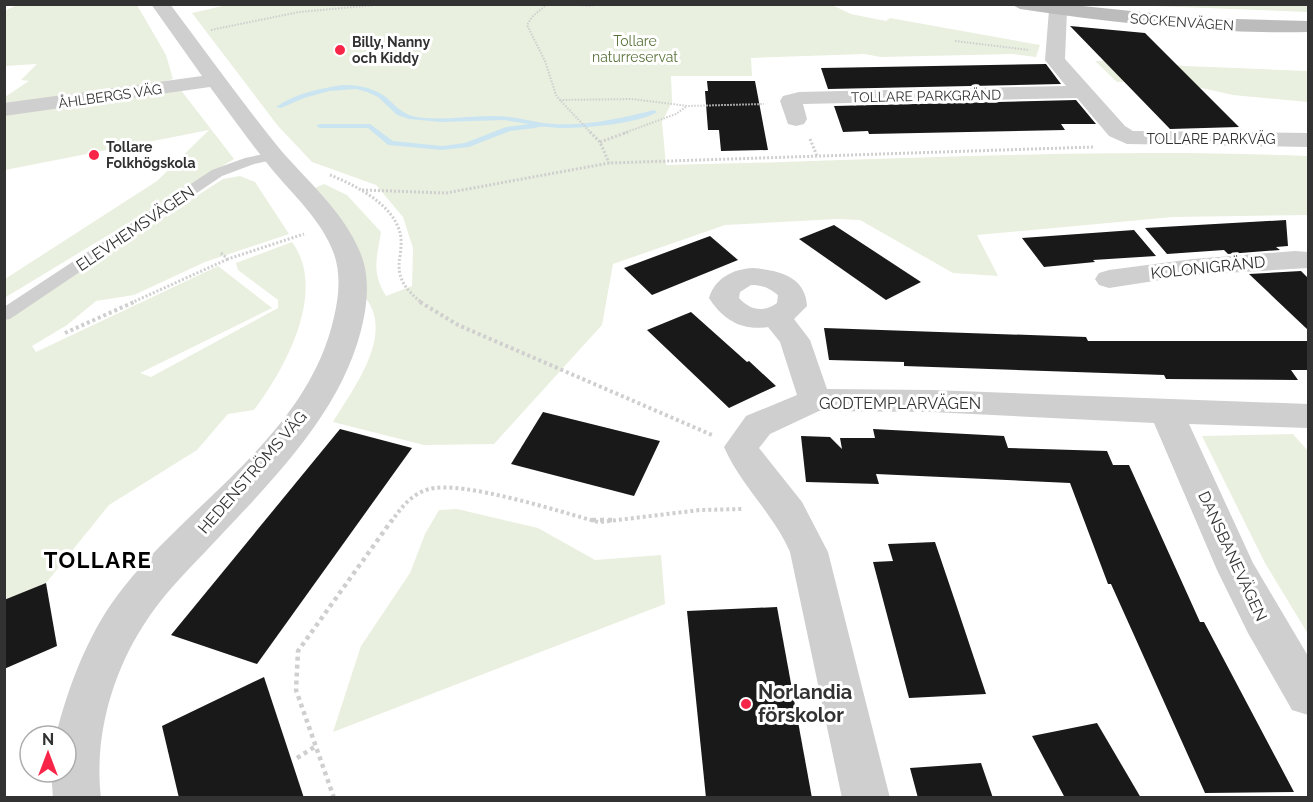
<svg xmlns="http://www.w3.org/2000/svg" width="1313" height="802" viewBox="0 0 1313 802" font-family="Raleway,sans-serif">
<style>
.green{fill:#e9f0df}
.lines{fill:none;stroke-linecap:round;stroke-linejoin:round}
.stream{fill:#cae5f1;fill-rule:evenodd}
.building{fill:#191919}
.path-far3{stroke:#cfcfcf;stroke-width:2;stroke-dasharray:1.5 1.5;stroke-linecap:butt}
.path-far2{stroke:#cfcfcf;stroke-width:3;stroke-dasharray:2 2;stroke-linecap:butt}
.path-far1{stroke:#cfcfcf;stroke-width:4;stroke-dasharray:3 3;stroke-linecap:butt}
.path{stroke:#cfcfcf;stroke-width:4.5;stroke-dasharray:4 4;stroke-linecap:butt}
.lane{fill:#cfcfcf;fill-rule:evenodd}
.street{fill:#cfcfcf;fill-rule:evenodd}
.secondary{fill:#bcbcbc;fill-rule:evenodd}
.poi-dot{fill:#f72649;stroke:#fff;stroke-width:2}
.labels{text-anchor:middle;stroke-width:6;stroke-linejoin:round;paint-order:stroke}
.far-street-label{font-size:14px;fill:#323232;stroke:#fff}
.far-park-label{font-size:14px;fill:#5a733a;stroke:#fff}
.far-poi-label{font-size:14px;font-weight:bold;fill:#323232;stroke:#fff;text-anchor:start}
.street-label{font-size:16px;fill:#323232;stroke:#fff}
.near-poi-label{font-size:20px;font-weight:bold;fill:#323232;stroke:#fff;text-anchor:start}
.district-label{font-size:22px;font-weight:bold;letter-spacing:1.5px;fill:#000;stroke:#fff}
</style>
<rect width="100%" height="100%" fill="#fff"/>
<g class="green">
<path d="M231,4L832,5L851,14L886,21L890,18L1040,45L1036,57L1013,54L881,57L864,54L751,58L752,76H671L672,102L662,122L666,165C880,161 1094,147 1308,156V215L1173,217L977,235L998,276L953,273L860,220L837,219L725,225L613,264L602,325L494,444L424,445L333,422C354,387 398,331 362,294L310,190L324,184L347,195L381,232C377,258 371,272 386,296L412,286L413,248L403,217L376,185L312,162L278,126L192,13Z"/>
<path d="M1308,4V12L1127,5V4Z"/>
<path d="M17,5H137L166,55L173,79L147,86L5,106V97L29,81L21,80L37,64L5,66L4,11Z"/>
<path d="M1116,60L1185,66L1308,71V102L1233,95L1179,83L1117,82L1095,61Z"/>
<path d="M180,89L234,159L6,297L5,279L157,181L209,130L5,170L4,113Z"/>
<path d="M240,176L255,182L289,234L205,262L134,295L96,301L67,325L32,346L36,352L218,266L272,308L140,373L151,377L278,308V300L238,270L236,263L292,242C328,291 285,369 254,410L228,414L197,450L109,505L46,583L5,600V320L223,179Z"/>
<path d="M1293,434L1308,451V634L1265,563L1202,436Z"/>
<path d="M457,509L538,528L595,560L661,555L665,604L333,732L361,646L410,573L425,534L439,510Z"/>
</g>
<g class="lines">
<path class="stream" d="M343,85C357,85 370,87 383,95C393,102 399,112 412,116C439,122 468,115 495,116C515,116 534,123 554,124C588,126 622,118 654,110L657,112C637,124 587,128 563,128C554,128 542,125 535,128L510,131L469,147L442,150L388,145L368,128H320L316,126L320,124H370L393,141L442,146L465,143L506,127L529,124L504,120L441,122L409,119L397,115L378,97L367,92L356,89L329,91L304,98L281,108L276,107C294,94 321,88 343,85Z"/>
</g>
<g class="building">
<path d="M1070,26L1145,33L1239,127L1170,129Z"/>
<path d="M1046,64L1061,84L828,89L821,68Z"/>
<path d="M707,81H755L768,150L721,151L719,130H708L705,91H708Z"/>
<path d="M1076,100L1096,124H1061L1065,130L869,134L868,131L843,132L834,106Z"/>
<path d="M1286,220L1288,246L1276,247L1280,250L1228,254L1224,250L1167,254L1145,228Z"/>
<path d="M834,225L860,242L921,282L886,300L799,239Z"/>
<path d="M1134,230L1156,256L1093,260L1095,262L1044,267L1022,238Z"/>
<path d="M710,236L738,260L652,295L624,268Z"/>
<path d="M1301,271L1308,278V330L1249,274Z"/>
<path d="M691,312L747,362L749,361L776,386L729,408L647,330Z"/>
<path d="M824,328L1086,337L1088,341H1308V370H1291L1298,380L1166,379L1164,375L904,366V362L829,360Z"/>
<path d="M543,412L660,441L634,496L511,464Z"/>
<path d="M340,429L412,448L257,664L171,635Z"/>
<path d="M873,429L1004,436L1008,448L1107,451L1113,465H1129L1200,622H1204L1294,792L1205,793L1111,584H1108L1070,483L876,474L879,484L806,482L801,436L830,437L842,449L840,438H875Z"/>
<path d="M935,542L957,607L986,694L909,698L873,562L893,561L888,544Z"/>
<path d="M46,583L57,646L4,669V600Z"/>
<path d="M777,607L812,798H706L687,611Z"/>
<path d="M264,677L304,798H179L162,726Z"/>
<path d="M1097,723L1141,798H1065L1032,736Z"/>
<path d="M981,763L993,798H918L910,768Z"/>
</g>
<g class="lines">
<g class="path-far3">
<path d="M547,4L532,17L527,25L545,61L556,95L560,100"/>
<path d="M571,4L589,6L602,4"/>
<path d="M211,30L299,12L386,4"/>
<path d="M955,41L1029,50"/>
<path d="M591,133L560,100L632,99L688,106L764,104"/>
<path d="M624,133L676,114L687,106"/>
</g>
<g class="path-far2">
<path d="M590,132L600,142L609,163"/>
<path d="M810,139L817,156"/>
<path d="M600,142L628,132"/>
<path d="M330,175C355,185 393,204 400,233C402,240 401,248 400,256C396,278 405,289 422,303"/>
<path d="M362,190L446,193L609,163L1093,147"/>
<path d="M221,253L228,259L304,234"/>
<path d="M131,303L228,259"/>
</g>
<g class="path-far1">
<path d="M420,302L458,325L712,435"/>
<path d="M65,333L134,302"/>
<path d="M391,522C401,508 411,494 429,489C462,480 561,512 598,522"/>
<path d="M601,522L700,510L742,509"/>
</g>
<g class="path">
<path d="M592,520H614"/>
<path d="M297,758L316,746"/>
<path d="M334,798L296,690L298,651L392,520"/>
</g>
<path class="lane" d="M273,152L278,153L280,156L278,159L254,164L222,176L10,319L4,320V307L212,170L245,158Z"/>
<g class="street">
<path d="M151,4H170C206,52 241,101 279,148C307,181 343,211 360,252C369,273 368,296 364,317C346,411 269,483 207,550C184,574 160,598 143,626C111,676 94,739 101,798H53L51,772H66V736H56L58,727C71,679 91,628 123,588C193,499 308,434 334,317C339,296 341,274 334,254C322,220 292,194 270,167C249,141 230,114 210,87L4,116V103L202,76Z"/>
<path d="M1058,5L1064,6L1067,10L1065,59L1125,126L1133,131L1308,133V147L1127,144L1109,136L1077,98L803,104L807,119L804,124L796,126L788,124L780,101L783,96L799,92L1066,86L1045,60L1049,10L1052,6Z"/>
<path d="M1295,251L1308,252V268L1193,275L1109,288L1099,285L1095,279L1099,273L1109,270L1193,259Z"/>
<path d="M753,268C779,270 806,277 807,306L794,319L810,340L827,389L932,390L1308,404V428L1189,424L1253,563L1308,656V715L1292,710L1248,633L1217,570L1154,423L932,412L819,411L770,434L759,448L802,502L828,552L890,798H842L790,552C773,513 741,486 724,447L746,416L797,395L780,342L768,327C742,331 723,320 709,298C715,278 733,269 753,268ZM751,285C762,285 769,288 778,295L777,303C763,313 750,310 739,298L740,292Z"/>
</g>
<path class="secondary" d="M1011,4H1063L1200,18L1308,21V32C1212,34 1115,23 1020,9Z"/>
</g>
<g class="poi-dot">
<circle cx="340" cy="50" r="6"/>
<circle cx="94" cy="155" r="6"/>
<circle cx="746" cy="704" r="6"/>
</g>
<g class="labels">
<g class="far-street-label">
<text transform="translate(1182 22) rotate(4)" y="5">SOCKENVÄGEN</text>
<text transform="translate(110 96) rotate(-8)" y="5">ÅHLBERGS VÄG</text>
<text transform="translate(926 96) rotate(-1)" y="5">TOLLARE PARKGRÄND</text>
<text x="1211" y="144">TOLLARE PARKVÄG</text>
</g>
<g class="far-park-label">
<text x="635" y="46">Tollare<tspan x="635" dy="16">naturreservat</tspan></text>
</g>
<g class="far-poi-label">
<text x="352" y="47">Billy, Nanny<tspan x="352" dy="16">och Kiddy</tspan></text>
<text x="106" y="152">Tollare<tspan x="106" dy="16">Folkhögskola</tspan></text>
</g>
<g class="street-label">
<text transform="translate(135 228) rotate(-34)" y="6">ELEVHEMSVÄGEN</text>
<text transform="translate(1208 267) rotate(-6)" y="6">KOLONIGRÄND</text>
<text x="900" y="409">GODTEMPLARVÄGEN</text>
<text transform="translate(252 472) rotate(-49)" y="6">HEDENSTRÖMS VÄG</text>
<text transform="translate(1233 556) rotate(65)" y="6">DANSBANEVÄGEN</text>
</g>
<g class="near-poi-label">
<text x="758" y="699">Norlandia<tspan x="758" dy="23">förskolor</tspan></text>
</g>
<g class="district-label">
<text x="98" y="568">TOLLARE</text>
</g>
</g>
<rect width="1313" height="802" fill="none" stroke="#323232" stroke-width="12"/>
<g transform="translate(48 754)"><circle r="28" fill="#ffffff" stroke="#adadad" stroke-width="1.5"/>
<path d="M0-4.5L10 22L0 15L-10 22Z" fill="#f72649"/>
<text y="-9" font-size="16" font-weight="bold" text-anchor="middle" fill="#323232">N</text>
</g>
</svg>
